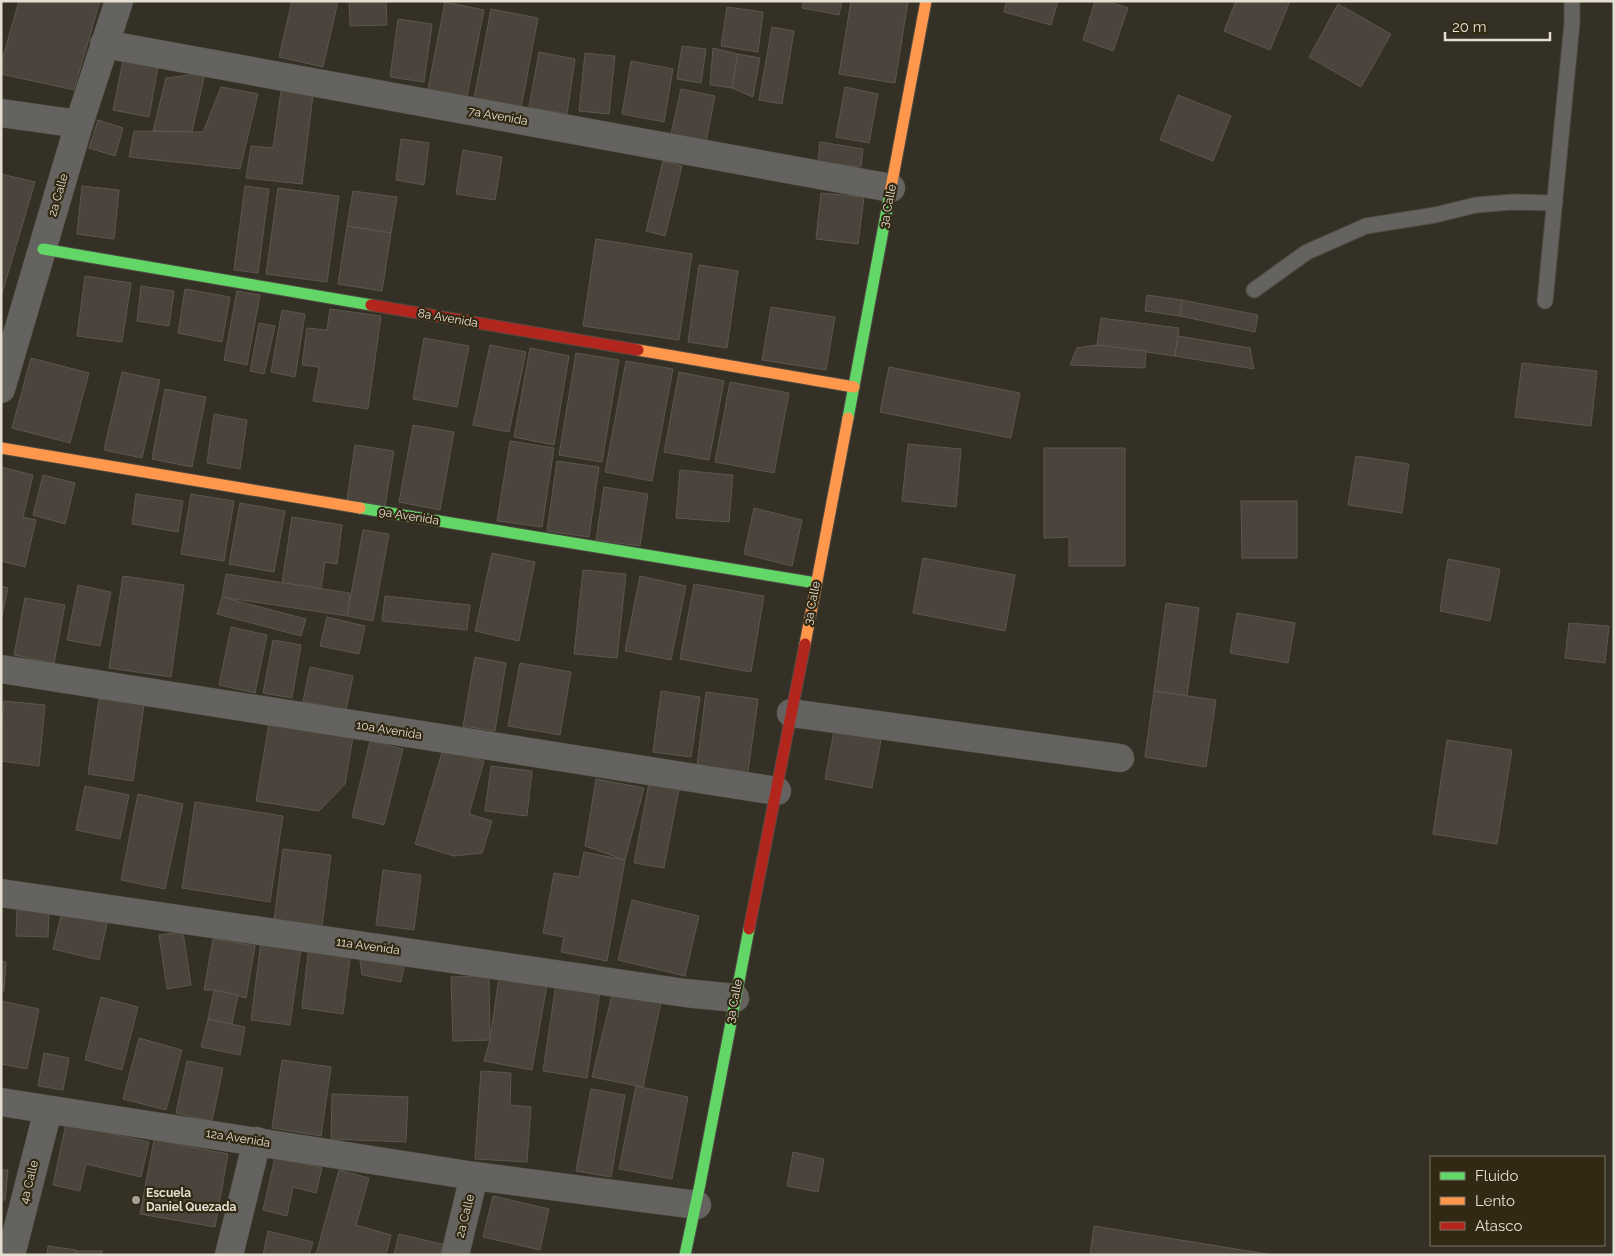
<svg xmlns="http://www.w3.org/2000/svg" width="1615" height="1256" viewBox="0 0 1615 1256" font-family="Raleway,sans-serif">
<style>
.building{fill:#4a443c;stroke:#5c574e}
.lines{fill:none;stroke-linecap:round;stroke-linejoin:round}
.lane-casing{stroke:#4f4b42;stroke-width:17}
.street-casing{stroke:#4f4b42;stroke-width:29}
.fast-casing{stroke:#4f4b42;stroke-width:13}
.slow-casing{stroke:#4f4b42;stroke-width:13}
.jam-casing{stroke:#4f4b42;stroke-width:13}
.lane{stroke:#64635f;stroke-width:15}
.street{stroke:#64635f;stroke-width:28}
.fast{stroke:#63d668;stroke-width:11}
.slow{stroke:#ff974d;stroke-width:11}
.jam{stroke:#b3261e;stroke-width:11}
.poi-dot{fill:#a7a295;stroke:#322914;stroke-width:2}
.labels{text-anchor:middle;stroke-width:4.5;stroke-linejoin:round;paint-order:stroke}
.street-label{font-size:12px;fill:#e5dfd2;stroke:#322914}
.poi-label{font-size:12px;font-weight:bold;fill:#e5dfd2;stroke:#322914;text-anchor:start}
</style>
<rect width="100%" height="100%" fill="#353025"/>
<g class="building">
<path d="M19,1H100L74,90L1,74V64Z"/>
<path d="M292,1H338L323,67L279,57Z"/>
<path d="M349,1H386L387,25L350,26Z"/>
<path d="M804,1H842L839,15L802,8Z"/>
<path d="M851,1H908L895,83L839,74Z"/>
<path d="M1006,1H1058L1051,25L1004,12Z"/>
<path d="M1095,1H1107L1128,8L1113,51L1083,40Z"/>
<path d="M1236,1H1290L1270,50L1224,31Z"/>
<path d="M445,2L484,10L467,96L428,89Z"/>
<path d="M1338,4L1391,34L1361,87L1309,57Z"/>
<path d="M727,7L763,12L758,52L721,46Z"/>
<path d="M491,9L538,18L521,108L474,99Z"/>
<path d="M398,19L432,24L424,82L390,77Z"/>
<path d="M772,27L794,31L782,104L759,100Z"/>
<path d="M682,46L706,49L701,83L677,79Z"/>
<path d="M713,48L738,54L732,88L710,85Z"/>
<path d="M539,52L575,59L567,114L529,107Z"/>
<path d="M585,53L615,56L609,114L579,111Z"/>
<path d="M738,54L760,58L753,97L732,88Z"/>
<path d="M123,61L158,67L149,117L113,110Z"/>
<path d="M631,61L673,69L664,122L622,114Z"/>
<path d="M205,73L192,132L153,131L166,78Z"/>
<path d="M221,87L258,94L240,169L129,157L134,131L203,132Z"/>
<path d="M845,87L878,94L869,143L836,137Z"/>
<path d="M681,89L715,96L706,142L671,134Z"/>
<path d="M281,91L313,95L302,184L246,178L251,146L273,148Z"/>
<path d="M1178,95L1231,116L1213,161L1160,140Z"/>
<path d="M98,120L123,128L115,156L89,148Z"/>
<path d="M401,139L429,143L424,185L396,180Z"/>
<path d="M820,142L863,149L861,167L818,161Z"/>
<path d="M463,150L502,157L495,200L456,194Z"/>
<path d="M663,161L682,166L665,236L646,231Z"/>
<path d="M1,174L35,182L1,297Z"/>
<path d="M82,186L119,190L114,239L77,234Z"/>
<path d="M245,186L269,189L258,273L234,270Z"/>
<path d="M278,188L339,196L327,282L266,274Z"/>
<path d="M353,191L397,197L391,233L347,226Z"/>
<path d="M821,193L864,197L858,244L816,239Z"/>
<path d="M347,226L391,233L382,291L338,284Z"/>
<path d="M596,239L692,254L679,340L583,326Z"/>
<path d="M699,265L738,271L727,348L688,342Z"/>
<path d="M85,276L131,283L122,342L77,336Z"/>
<path d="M141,286L174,291L169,326L137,321Z"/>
<path d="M185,289L230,297L222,342L178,333Z"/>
<path d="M237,291L260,295L247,365L224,360Z"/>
<path d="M1147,295L1182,300L1180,316L1145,311Z"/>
<path d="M1182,300L1258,315L1255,332L1180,316Z"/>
<path d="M771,307L835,317L826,370L762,360Z"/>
<path d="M330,309L381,316L368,409L313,401L319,367L302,365L307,328L327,330Z"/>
<path d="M282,310L305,314L295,377L271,372Z"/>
<path d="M1101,318L1179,328L1175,356L1097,345Z"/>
<path d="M259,323L275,326L264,374L250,371Z"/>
<path d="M1178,336L1250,348L1254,369L1175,356Z"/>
<path d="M424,338L469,346L457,407L413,399Z"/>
<path d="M490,345L526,352L509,432L473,425Z"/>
<path d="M1097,345L1146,351L1145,368L1070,365L1077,348Z"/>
<path d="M530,348L569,356L554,445L514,437Z"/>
<path d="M576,353L619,360L602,462L559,455Z"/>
<path d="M31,358L89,373L70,443L12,428Z"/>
<path d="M626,361L673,369L652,481L605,472Z"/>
<path d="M1522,363L1597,371L1591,426L1515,417Z"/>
<path d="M889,367L1020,393L1011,438L880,412Z"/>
<path d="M122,372L160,380L142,458L104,450Z"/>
<path d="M679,372L724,381L709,460L664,452Z"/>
<path d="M730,382L789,393L774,473L715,462Z"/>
<path d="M165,389L206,397L192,467L152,459Z"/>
<path d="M214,414L247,420L240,469L207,463Z"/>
<path d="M413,425L454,432L440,510L399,502Z"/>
<path d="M510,441L554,448L542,527L497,521Z"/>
<path d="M908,444L961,449L956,507L902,501Z"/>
<path d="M355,445L394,451L385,506L347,500Z"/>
<path d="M1044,448H1125V566H1069V537L1044,538Z"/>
<path d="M1356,456L1409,464L1402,513L1348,505Z"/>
<path d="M557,461L599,467L589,537L547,531Z"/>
<path d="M1,467L33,475L23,517L36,520L25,567L1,561Z"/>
<path d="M680,470L733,475L729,522L676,518Z"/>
<path d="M43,475L75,483L65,524L33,515Z"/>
<path d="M604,487L648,494L640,546L596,540Z"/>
<path d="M136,494L183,501L178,532L132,524Z"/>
<path d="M191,494L234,501L224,561L181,554Z"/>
<path d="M1241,501H1297V558H1242Z"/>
<path d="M240,503L285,511L274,572L229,564Z"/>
<path d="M754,508L802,520L792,566L744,554Z"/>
<path d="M292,517L342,525L337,564L325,562L321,589L282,583Z"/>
<path d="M363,530L389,534L373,621L347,616Z"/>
<path d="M492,553L535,562L519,641L475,631Z"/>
<path d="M923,558L1015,575L1005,631L913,613Z"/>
<path d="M1448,559L1500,569L1490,621L1440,611Z"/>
<path d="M583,570L626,574L617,658L574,654Z"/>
<path d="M226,574L350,593L347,616L222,597Z"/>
<path d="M123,576L184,585L171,677L109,668Z"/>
<path d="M640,576L686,586L671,660L625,651Z"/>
<path d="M694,584L764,596L751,672L680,659Z"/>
<path d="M78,585L111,592L100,646L67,640Z"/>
<path d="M1,586L8,588L1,621Z"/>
<path d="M385,596L470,605L467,630L382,621Z"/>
<path d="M222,597L306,619L301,636L217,614Z"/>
<path d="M25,598L65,605L54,663L14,655Z"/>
<path d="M1166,603L1199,608L1187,696L1154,691Z"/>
<path d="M1237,613L1295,623L1288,663L1230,653Z"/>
<path d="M327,617L365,626L359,654L320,646Z"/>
<path d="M1569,623L1609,626L1605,663L1565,658Z"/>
<path d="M231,627L267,635L255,693L219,685Z"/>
<path d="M273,640L301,645L292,698L263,693Z"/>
<path d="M475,657L506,663L495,731L463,726Z"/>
<path d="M520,663L571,672L560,735L508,726Z"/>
<path d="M310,667L353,676L346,710L303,701Z"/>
<path d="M661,691L700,697L691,757L653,752Z"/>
<path d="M1154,691L1216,700L1206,767L1145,757Z"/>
<path d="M706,692L758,699L748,772L697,765Z"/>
<path d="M99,699L144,705L133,781L88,774Z"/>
<path d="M4,701L45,705L39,766L1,761V732Z"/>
<path d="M269,723L353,737L345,784L319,811L256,801Z"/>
<path d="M834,731L881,740L872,788L825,779Z"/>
<path d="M1447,740L1512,750L1497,844L1433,834Z"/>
<path d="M370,741L403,749L384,825L352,817Z"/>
<path d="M443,749L484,761L469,814L492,821L482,853L454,856L415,844Z"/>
<path d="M491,766L532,771L527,816L485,811Z"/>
<path d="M596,779L644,788L625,860L585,846Z"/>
<path d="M649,783L679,789L664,868L634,863Z"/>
<path d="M85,786L129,795L120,839L76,830Z"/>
<path d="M138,794L183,804L165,889L121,880Z"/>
<path d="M195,802L283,816L270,902L182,888Z"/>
<path d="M283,849L331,855L322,926L274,921Z"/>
<path d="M584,852L625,860L607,961L561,952L564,937L543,933L554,873L579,877Z"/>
<path d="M383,870L421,875L414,930L376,925Z"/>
<path d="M632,900L699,916L685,976L618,960Z"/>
<path d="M64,904L109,914L99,960L53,949Z"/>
<path d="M17,909L49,910L48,937L16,936Z"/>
<path d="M183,932L191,985L167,989L159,935Z"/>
<path d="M213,939L255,946L246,998L214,990H204Z"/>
<path d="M261,942L301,948L290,1025L251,1020Z"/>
<path d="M309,945L351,951L343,1014L302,1008Z"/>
<path d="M359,953L405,962L401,982L362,975Z"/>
<path d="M1,961L6,962L4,991H1Z"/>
<path d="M489,976L490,1040L453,1041L451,977Z"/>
<path d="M499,977L547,985L532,1070L484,1061L490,1040Z"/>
<path d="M556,984L600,991L587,1078L543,1071Z"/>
<path d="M214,990L238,995L232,1024L208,1019Z"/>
<path d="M613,991L661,1002L643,1087L592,1077Z"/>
<path d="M101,997L138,1007L122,1070L85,1060Z"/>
<path d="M1,1001L39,1009L27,1069L1,1064Z"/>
<path d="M208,1019L245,1027L240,1055L201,1047Z"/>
<path d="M139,1038L182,1050L166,1110L123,1099Z"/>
<path d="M44,1053L69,1058L63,1090L38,1086Z"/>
<path d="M282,1060L331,1067L321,1136L272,1128Z"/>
<path d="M187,1061L223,1068L212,1121L176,1113Z"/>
<path d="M481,1071L511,1073L510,1105L531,1107L527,1162L475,1159Z"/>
<path d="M636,1086L688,1097L672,1179L619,1169Z"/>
<path d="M591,1089L625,1095L611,1177L576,1171Z"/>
<path d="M332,1094L408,1097L406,1142L331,1139Z"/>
<path d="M66,1124L149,1142L141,1177L86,1164L80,1191L53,1185Z"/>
<path d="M154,1140L228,1154L215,1227L140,1214Z"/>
<path d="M793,1152L824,1159L818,1192L787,1186Z"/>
<path d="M275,1157L322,1168L316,1193L293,1187L287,1216L263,1210Z"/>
<path d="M1,1170H8L5,1200H1Z"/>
<path d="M339,1170L369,1178L356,1225L391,1235L386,1255H316Z"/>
<path d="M493,1196L549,1209L540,1250L483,1237Z"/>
<path d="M1094,1226L1273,1255H1090Z"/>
<path d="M268,1231L313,1242L309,1255H263Z"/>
<path d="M399,1234L446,1245L443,1255H394Z"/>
<path d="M48,1246L76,1250L75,1255H47Z"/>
<rect x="76" y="1251" width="26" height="4"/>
</g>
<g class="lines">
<g class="lane-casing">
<g id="lane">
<path d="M1254,290L1307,252L1366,226L1435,215L1476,205L1512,202L1555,203"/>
<path d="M1545,301L1572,23V1"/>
</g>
</g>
<g class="street-casing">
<g id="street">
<path d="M104,44L891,188"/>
<path d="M1,113L79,124"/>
<path d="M1,389L79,124L119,1"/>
<path d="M1,669L777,791"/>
<path d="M791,713L1120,758"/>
<path d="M1,893L685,993L735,998"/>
<path d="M1,1102L474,1176L697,1205"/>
<path d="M11,1255L48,1110"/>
<path d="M229,1255L257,1141"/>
<path d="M455,1255L474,1176"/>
</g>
</g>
<g class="fast-casing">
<g id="fast">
<path d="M43,249L371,305"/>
<path d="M848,418L890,193"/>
<path d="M360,508L816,583"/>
<path d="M685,1255L700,1184L749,929"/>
</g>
</g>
<g class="slow-casing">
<g id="slow">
<path d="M890,193L926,1"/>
<path d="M638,350L854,387"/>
<path d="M1,448L360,508"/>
<path d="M805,644L848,418"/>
</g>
</g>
<g class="jam-casing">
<g id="jam">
<path d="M371,305L638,350"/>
<path d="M749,929L805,644"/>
</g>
</g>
<use href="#lane" class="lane"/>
<use href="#street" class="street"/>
<use href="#fast" class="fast"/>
<use href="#slow" class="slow"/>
<use href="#jam" class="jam"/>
</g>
<circle class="poi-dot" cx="136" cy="1200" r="5"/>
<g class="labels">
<g class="street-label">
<text transform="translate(498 116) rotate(10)" y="4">7a Avenida</text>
<text transform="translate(58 195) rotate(-74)" y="4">2a Calle</text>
<text transform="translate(888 206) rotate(-79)" y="4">3a Calle</text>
<text transform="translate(448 318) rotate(10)" y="4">8a Avenida</text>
<text transform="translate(409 516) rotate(9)" y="4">9a Avenida</text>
<text transform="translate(812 603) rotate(-79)" y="4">3a Calle</text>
<text transform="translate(389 730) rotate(9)" y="4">10a Avenida</text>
<text transform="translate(368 946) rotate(8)" y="4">11a Avenida</text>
<text transform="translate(734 1001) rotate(-79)" y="4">3a Calle</text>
<text transform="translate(238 1138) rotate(9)" y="4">12a Avenida</text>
<text transform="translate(29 1182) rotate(-76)" y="4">4a Calle</text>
<text transform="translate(465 1216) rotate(-76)" y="4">2a Calle</text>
</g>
<g class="poi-label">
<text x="146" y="1197">Escuela<tspan x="146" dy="14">Daniel Quezada</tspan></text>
</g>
</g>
<rect width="1615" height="1256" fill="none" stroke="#e5dfd2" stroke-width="5"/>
<rect x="1430" y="1156" width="175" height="90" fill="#322914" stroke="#7a7260"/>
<rect x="1440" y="1172" width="25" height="8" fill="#63d668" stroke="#7a7260"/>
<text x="1475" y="1181" font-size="15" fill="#e5dfd2">Fluido</text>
<rect x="1440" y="1197" width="25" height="8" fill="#ff974d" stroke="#7a7260"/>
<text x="1475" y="1206" font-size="15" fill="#e5dfd2">Lento</text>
<rect x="1440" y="1222" width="25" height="8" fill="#b3261e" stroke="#7a7260"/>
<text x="1475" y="1231" font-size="15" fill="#e5dfd2">Atasco</text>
<path d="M1445 32v8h105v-8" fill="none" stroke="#e5dfd2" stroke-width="2.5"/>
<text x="1452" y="32" font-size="15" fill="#e5dfd2" stroke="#322914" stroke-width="4" paint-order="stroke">20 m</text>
</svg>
